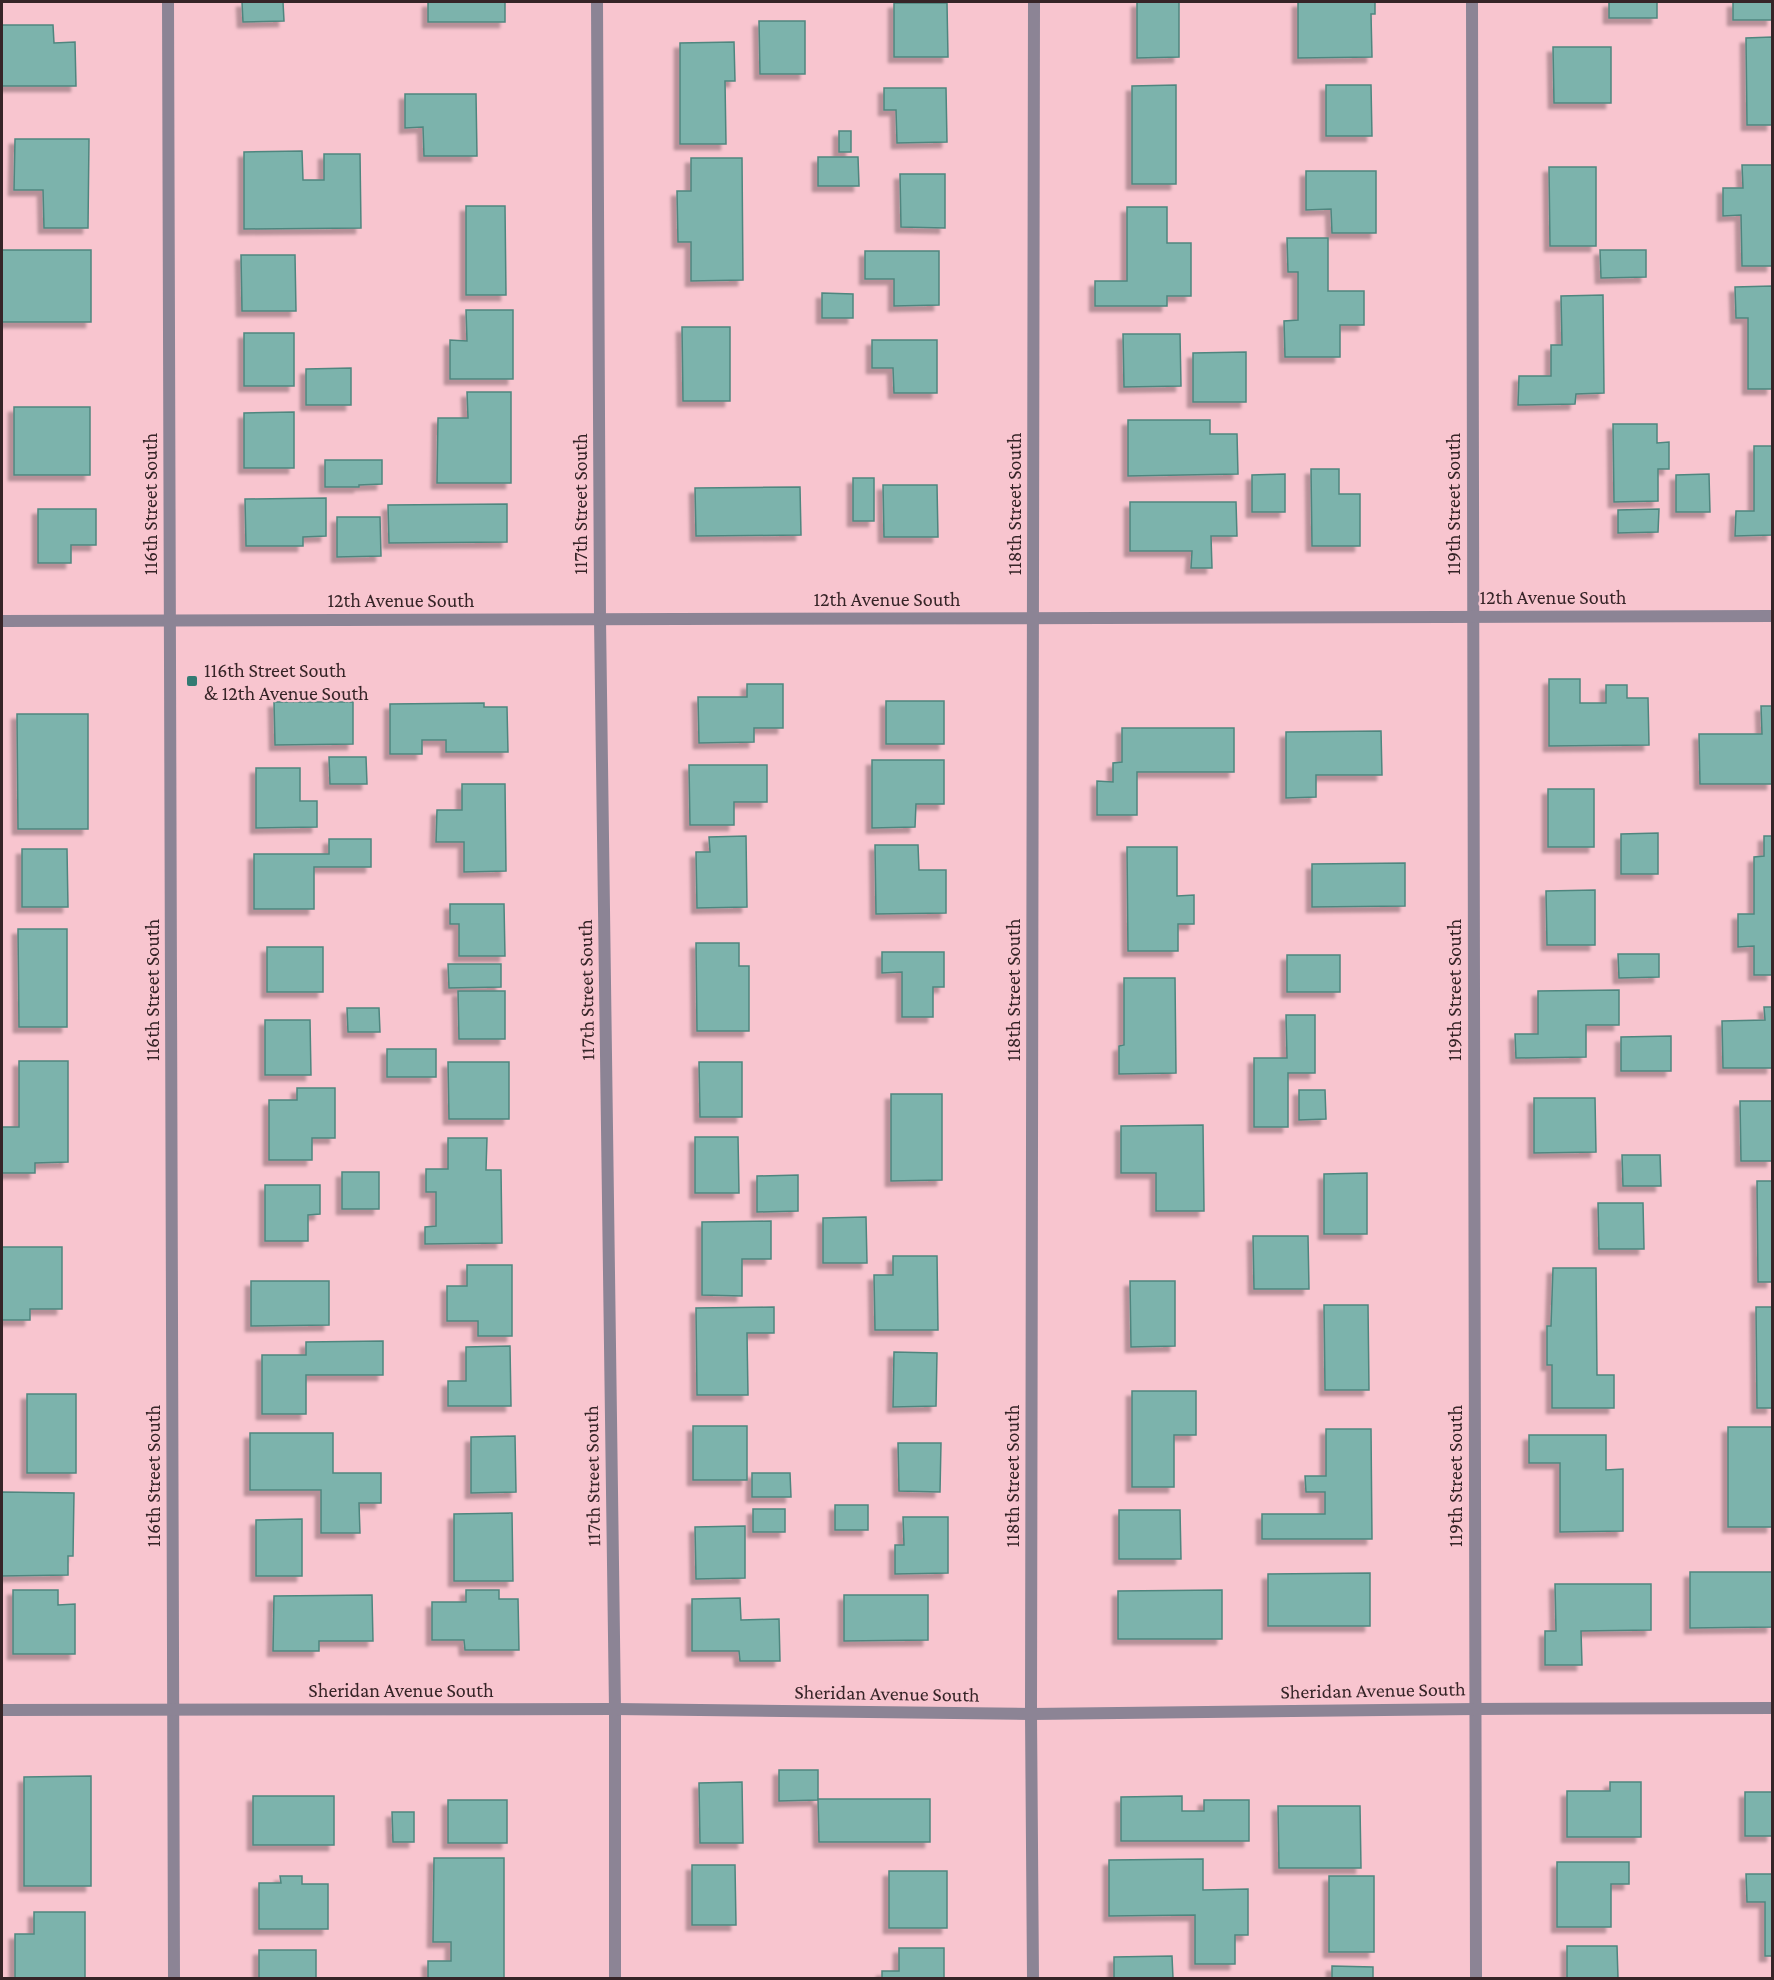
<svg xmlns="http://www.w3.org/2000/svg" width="1774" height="1980" viewBox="0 0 1774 1980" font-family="'Crimson Pro',serif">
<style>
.building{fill:#7cb3ac;stroke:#4f867f;stroke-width:1.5;filter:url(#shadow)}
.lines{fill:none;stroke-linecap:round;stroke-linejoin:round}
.minor{stroke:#8c8495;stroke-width:12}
.tertiary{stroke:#8c8495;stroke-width:12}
.poi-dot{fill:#337a72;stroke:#f8c5cf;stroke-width:2}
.labels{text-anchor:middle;stroke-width:4.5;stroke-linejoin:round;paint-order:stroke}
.street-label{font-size:20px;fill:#362427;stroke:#f8c5cf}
.poi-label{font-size:20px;fill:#362427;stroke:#f8c5cf;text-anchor:start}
</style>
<defs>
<filter id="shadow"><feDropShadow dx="-5.5" dy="5.5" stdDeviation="1.5" flood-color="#0004"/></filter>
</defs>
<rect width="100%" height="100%" fill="#f8c5cf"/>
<g class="building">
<path d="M242,2H283L284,21L243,22Z"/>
<rect x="428" y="2" width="77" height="20"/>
<path d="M1137,2H1179V57L1137,58Z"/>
<path d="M1298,2H1375V14H1371L1372,57L1298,58Z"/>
<rect x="1609" y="2" width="48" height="16"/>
<rect x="1733" y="2" width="39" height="18"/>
<path d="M894,3H947L948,57H894Z"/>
<path d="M759,21H805V74H760Z"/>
<path d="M2,25H53L54,43L75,42L76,86H2Z"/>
<path d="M1772,37V125H1747L1746,38Z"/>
<path d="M734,42L735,81H725L726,144H680V43Z"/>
<path d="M1553,47H1611V103H1554Z"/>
<path d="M1176,85V184H1132V86Z"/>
<path d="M1326,85H1371L1372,136H1326Z"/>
<path d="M884,88H946L947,142L897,143L896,110H884Z"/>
<path d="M405,94H476L477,156H424L423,127L405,128Z"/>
<rect x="839" y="131" width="12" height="21"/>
<path d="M15,139H89L88,228H44L43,190H14Z"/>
<path d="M302,151L303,180H324V154H360L361,228L244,229V152Z"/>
<path d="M818,157H858L859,186H818Z"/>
<path d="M691,158H742L743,280L691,281V242H678L677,191H691Z"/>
<path d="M1742,165H1772V266H1742L1741,215L1723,216V188H1743Z"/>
<path d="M1549,167H1596V246H1550Z"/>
<path d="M1306,171H1376V233H1332L1331,209L1306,210Z"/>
<path d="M900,174H945V228L901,227Z"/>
<path d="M466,206H505L506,295H466Z"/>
<path d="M1127,207H1167V243H1191V296H1167V306H1095V281H1127Z"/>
<path d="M1287,238H1328V291H1364V325H1340V357H1285L1284,321L1298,320V272H1288Z"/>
<rect x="2" y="250" width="89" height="72"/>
<path d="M1600,250H1646V277L1601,278Z"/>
<path d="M865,251H939V305L894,306V279H865Z"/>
<path d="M241,255H295L296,311H242Z"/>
<path d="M1772,286V389H1748V318H1736L1735,287Z"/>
<path d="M822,293L853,294V318H822Z"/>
<path d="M1603,295L1604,393L1576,394L1575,404L1518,405L1519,376H1551V345H1562L1561,296Z"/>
<path d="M466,310H513V379H450V340L467,341Z"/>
<path d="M682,327H730V401H683Z"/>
<rect x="244" y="333" width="50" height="53"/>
<path d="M1123,334H1180L1181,386L1124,387Z"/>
<path d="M872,340H937V393H894L893,368H872Z"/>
<path d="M1246,352V402H1193V353Z"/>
<path d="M351,368V405H306V369Z"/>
<path d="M467,392H511V483H437L438,418H468Z"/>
<rect x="14" y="407" width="76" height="68"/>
<path d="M294,412V468H244V413Z"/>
<path d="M1128,420H1210V434H1237L1238,474L1128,476Z"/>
<path d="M1613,424H1657V443L1669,442V469H1658V501L1614,502Z"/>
<path d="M1754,446H1772V535L1735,536L1736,511H1754Z"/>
<path d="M325,460H382V484L359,485V487H325Z"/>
<path d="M1311,469H1339V494H1360V546H1312Z"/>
<path d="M1285,474V512H1252V475Z"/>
<path d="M1709,474L1710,512H1676V475Z"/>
<rect x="853" y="478" width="21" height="43"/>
<path d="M883,485H937L938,537H884Z"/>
<path d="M800,487L801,535L696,536L695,488Z"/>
<path d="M326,498V536L303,537V546H246L245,499Z"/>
<path d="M1130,502H1236L1237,536H1211L1212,568H1191L1192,551H1130Z"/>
<path d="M507,504V542L389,543L388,505Z"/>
<path d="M38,509H96V545H71V563H38Z"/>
<path d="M1659,509L1658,532L1618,533V510Z"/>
<path d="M337,517H380L381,556L337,557Z"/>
<path d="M1549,679H1580V703H1606V685H1627V698H1648L1649,745L1549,746Z"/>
<path d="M747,684H783V728H754V742L699,743L698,697H747Z"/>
<rect x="886" y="701" width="58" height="43"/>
<path d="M274,702H353V744L275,745Z"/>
<path d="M484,703V707H507L508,752H446V740H422V754H390V704Z"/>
<path d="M1761,706H1772V784H1700L1699,734H1762Z"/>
<path d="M17,714H88V829H18Z"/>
<path d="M1122,728H1234V772H1137V815H1097V781L1113,782V763L1122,762Z"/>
<path d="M1381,731L1382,775H1316V797L1286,798V732Z"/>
<path d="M329,757H366L367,784H330Z"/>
<path d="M872,760H944V804H916L915,827L872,828Z"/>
<path d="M689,765H767V802H734V825H690Z"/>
<path d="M256,768H300V801H317V827L256,828Z"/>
<path d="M462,784H505L506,871L464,872V842H436L437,810H462Z"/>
<rect x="1548" y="789" width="46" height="58"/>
<path d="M1658,833V874H1621V834Z"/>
<path d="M746,836L747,907L697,908L696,852H710L709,837Z"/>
<path d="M1764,836H1772V975H1754V946L1738,947V914H1754V857L1764,856Z"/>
<path d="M329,839H371V867H314V909H254V854H329Z"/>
<path d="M875,845H918L919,870H946V913L876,914Z"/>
<path d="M1127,847H1177V896L1194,895V924H1178V951H1128Z"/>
<path d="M22,849H67L68,907H22Z"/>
<path d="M1405,863V906L1312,907V864Z"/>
<path d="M1595,890V945H1547L1546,891Z"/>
<path d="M450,904H504L505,956H459V924H450Z"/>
<path d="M18,929H67V1027H19Z"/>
<path d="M696,943H739V966H749V1031H697Z"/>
<rect x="267" y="947" width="56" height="45"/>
<path d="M882,952H944V987H933V1017H902V972L882,973Z"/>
<path d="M1618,954H1659V977L1619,978Z"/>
<rect x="1287" y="955" width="53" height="37"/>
<path d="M448,964H501V987L449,988Z"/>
<path d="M1124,978H1175L1176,1073L1119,1074V1046L1124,1045Z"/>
<path d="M1619,990V1025H1586V1057L1516,1058L1515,1034H1538V991Z"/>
<path d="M458,991H505V1039H459Z"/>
<path d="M1764,1007H1772V1068H1723L1722,1021L1765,1020Z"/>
<path d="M347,1008H379L380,1032H348Z"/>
<path d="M1286,1015H1315V1073H1288V1127H1254V1058H1287Z"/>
<path d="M265,1020H310L311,1075H265Z"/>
<path d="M1671,1036V1071H1621V1037Z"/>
<rect x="387" y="1049" width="49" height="28"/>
<path d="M19,1061H68V1162L35,1163V1173H2V1127H19Z"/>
<path d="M448,1062H509V1119H449Z"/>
<path d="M699,1062H742V1117H700Z"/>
<path d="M297,1088H335V1138H312V1160H269V1100H297Z"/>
<path d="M1299,1090H1325L1326,1119L1299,1120Z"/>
<path d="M891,1094H942V1180L891,1181Z"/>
<path d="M1534,1098H1595L1596,1152L1534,1153Z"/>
<path d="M1740,1101H1772V1161H1741Z"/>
<path d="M1203,1125L1204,1211H1156V1173H1121V1126Z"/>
<path d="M695,1137H738L739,1193H695Z"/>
<path d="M448,1138H487L486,1170H501L502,1243L425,1244V1227L436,1226V1192H426V1169H448Z"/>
<path d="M1622,1155H1660L1661,1186H1623Z"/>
<rect x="342" y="1172" width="37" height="37"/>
<path d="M1367,1173V1234H1324V1174Z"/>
<path d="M798,1175V1211L757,1212V1176Z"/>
<path d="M1757,1181H1772V1282H1758Z"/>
<path d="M265,1185H320V1214L308,1215V1241H265Z"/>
<path d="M1598,1203H1643L1644,1249H1599Z"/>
<path d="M866,1217L867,1263H823V1218Z"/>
<path d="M771,1221V1259H742V1296L702,1295V1222Z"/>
<path d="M1253,1236H1308L1309,1289H1254Z"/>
<path d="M2,1247H62V1309H30V1320H2Z"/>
<path d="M893,1256H937L938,1330H875L874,1275H893Z"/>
<path d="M467,1265H512V1336H478V1321H447V1286H467Z"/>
<path d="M1553,1268H1596L1597,1375H1614V1408H1552V1365H1547V1326H1551Z"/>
<path d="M251,1281H329V1325L251,1326Z"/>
<path d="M1130,1281H1175V1346L1131,1347Z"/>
<path d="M1324,1305H1368L1369,1390H1325Z"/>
<path d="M774,1307V1333H747L748,1395H697L696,1308Z"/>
<path d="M1756,1307H1772V1408H1757Z"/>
<path d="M383,1341V1375H306V1414H262V1355H306V1342Z"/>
<path d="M510,1346L511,1406H448V1381H466V1347Z"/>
<path d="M894,1352L937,1353L936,1406L893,1407Z"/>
<path d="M1132,1391H1196V1435H1174V1487H1132Z"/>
<rect x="27" y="1394" width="49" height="79"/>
<rect x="693" y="1426" width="54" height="54"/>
<rect x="1728" y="1427" width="44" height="100"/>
<path d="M1326,1429H1371L1372,1539H1262V1514H1325V1492H1306L1305,1476H1326Z"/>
<path d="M250,1433H333V1473H381V1503H359L360,1533H321V1490H250Z"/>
<path d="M1529,1435H1606V1470L1623,1469V1531L1560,1532V1463H1529Z"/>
<path d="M515,1436L516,1492L471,1493V1437Z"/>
<path d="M898,1443H941L940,1492L899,1491Z"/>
<path d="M752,1473H790L791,1497H752Z"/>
<path d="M2,1492L74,1493L73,1556H68V1575L2,1576Z"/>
<rect x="835" y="1505" width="33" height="25"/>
<rect x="753" y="1509" width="32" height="23"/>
<path d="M1119,1510H1180L1181,1559H1119Z"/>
<path d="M512,1513L513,1581H454V1514Z"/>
<path d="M903,1517H948V1573L895,1574V1545H904Z"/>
<path d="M302,1519V1576H256V1520Z"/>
<path d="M745,1526V1578L696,1579L695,1527Z"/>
<path d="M1690,1572H1772V1627L1690,1628Z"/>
<path d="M1370,1573V1626H1268V1574Z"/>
<path d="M1555,1584H1651V1630L1581,1631L1582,1665H1545V1631H1556Z"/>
<path d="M13,1590H58V1605L75,1604V1654H13Z"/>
<path d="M466,1590H499V1599H518L519,1650H465L464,1640H432V1602H466Z"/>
<path d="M1222,1590V1639H1118V1591Z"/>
<path d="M372,1595L373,1641H319V1651H273L274,1596Z"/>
<path d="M844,1595H928V1640L844,1641Z"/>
<path d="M740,1598L741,1620L779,1619L780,1661H740L739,1651H692V1599Z"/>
<path d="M779,1770H818V1800L779,1801Z"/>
<path d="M91,1776V1886H24V1777Z"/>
<path d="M742,1782L743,1843H700L699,1783Z"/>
<path d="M1610,1782H1641V1837H1567V1791H1610Z"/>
<rect x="1745" y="1792" width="27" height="44"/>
<rect x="253" y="1796" width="81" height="49"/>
<path d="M1182,1796V1811H1204V1800H1249V1841H1121V1797Z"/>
<path d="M818,1799H930V1842H819Z"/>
<rect x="448" y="1800" width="59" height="43"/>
<path d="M1278,1806H1360L1361,1868H1279Z"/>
<path d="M392,1812H414V1842H393Z"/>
<path d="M434,1858H504V1978H428V1961H451V1942H433Z"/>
<path d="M1203,1859V1890L1248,1889V1935H1235V1964H1195V1915L1109,1916V1860Z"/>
<path d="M1557,1862H1629V1884H1611V1927H1557Z"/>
<path d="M692,1865H735L736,1925H692Z"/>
<rect x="889" y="1871" width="58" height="57"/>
<path d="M1746,1874H1772V1956H1765V1902H1747Z"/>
<path d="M280,1876H302V1884H328V1929H259V1883H281Z"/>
<rect x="1329" y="1876" width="45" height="76"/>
<path d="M34,1912H85V1978H5H15V1934H34Z"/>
<path d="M1567,1946H1617L1618,1978H1567Z"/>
<path d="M899,1948H944V1978H882V1971H899Z"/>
<rect x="259" y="1950" width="57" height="28"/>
<path d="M1172,1956L1173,1978H1114V1957Z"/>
<path d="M1332,1966L1373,1967V1978H1332Z"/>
</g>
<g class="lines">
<g class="minor">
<path d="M597,2L600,619L615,1709V1978"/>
<path d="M1472,2L1476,1978"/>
<path d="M2,621L1772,616"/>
<path d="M1033,1978L1031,1714L1034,2"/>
</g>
<g class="tertiary">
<path d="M168,2L174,1978"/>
<path d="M2,1710L615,1709L1031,1714L1475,1709L1772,1708"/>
</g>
</g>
<rect class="poi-dot" x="186" y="675" width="12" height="12" rx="3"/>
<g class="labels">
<g class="street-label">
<text transform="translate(150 504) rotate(-90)" y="7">116th Street South</text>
<text transform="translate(580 504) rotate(-90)" y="7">117th Street South</text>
<text transform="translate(1014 504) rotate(-90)" y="7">118th Street South</text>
<text transform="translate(1453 504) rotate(-90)" y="7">119th Street South</text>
<text x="1553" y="604">12th Avenue South</text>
<text x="887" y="606">12th Avenue South</text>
<text x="401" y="607">12th Avenue South</text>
<text transform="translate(152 990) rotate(-90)" y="7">116th Street South</text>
<text transform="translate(586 990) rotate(-91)" y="7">117th Street South</text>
<text transform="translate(1013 990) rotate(-90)" y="7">118th Street South</text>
<text transform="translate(1454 990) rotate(-90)" y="7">119th Street South</text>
<text transform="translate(153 1476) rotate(-90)" y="7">116th Street South</text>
<text transform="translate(592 1476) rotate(-91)" y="7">117th Street South</text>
<text transform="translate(1012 1476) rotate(-90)" y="7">118th Street South</text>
<text transform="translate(1455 1476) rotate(-90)" y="7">119th Street South</text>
<text x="401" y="1697">Sheridan Avenue South</text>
<text transform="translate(1373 1690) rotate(-1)" y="7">Sheridan Avenue South</text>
<text transform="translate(887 1693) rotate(1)" y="7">Sheridan Avenue South</text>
</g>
<g class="poi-label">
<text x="204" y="677">116th Street South<tspan x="204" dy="23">&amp; 12th Avenue South</tspan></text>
</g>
</g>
<rect width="1774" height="1980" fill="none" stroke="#362427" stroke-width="6"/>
</svg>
